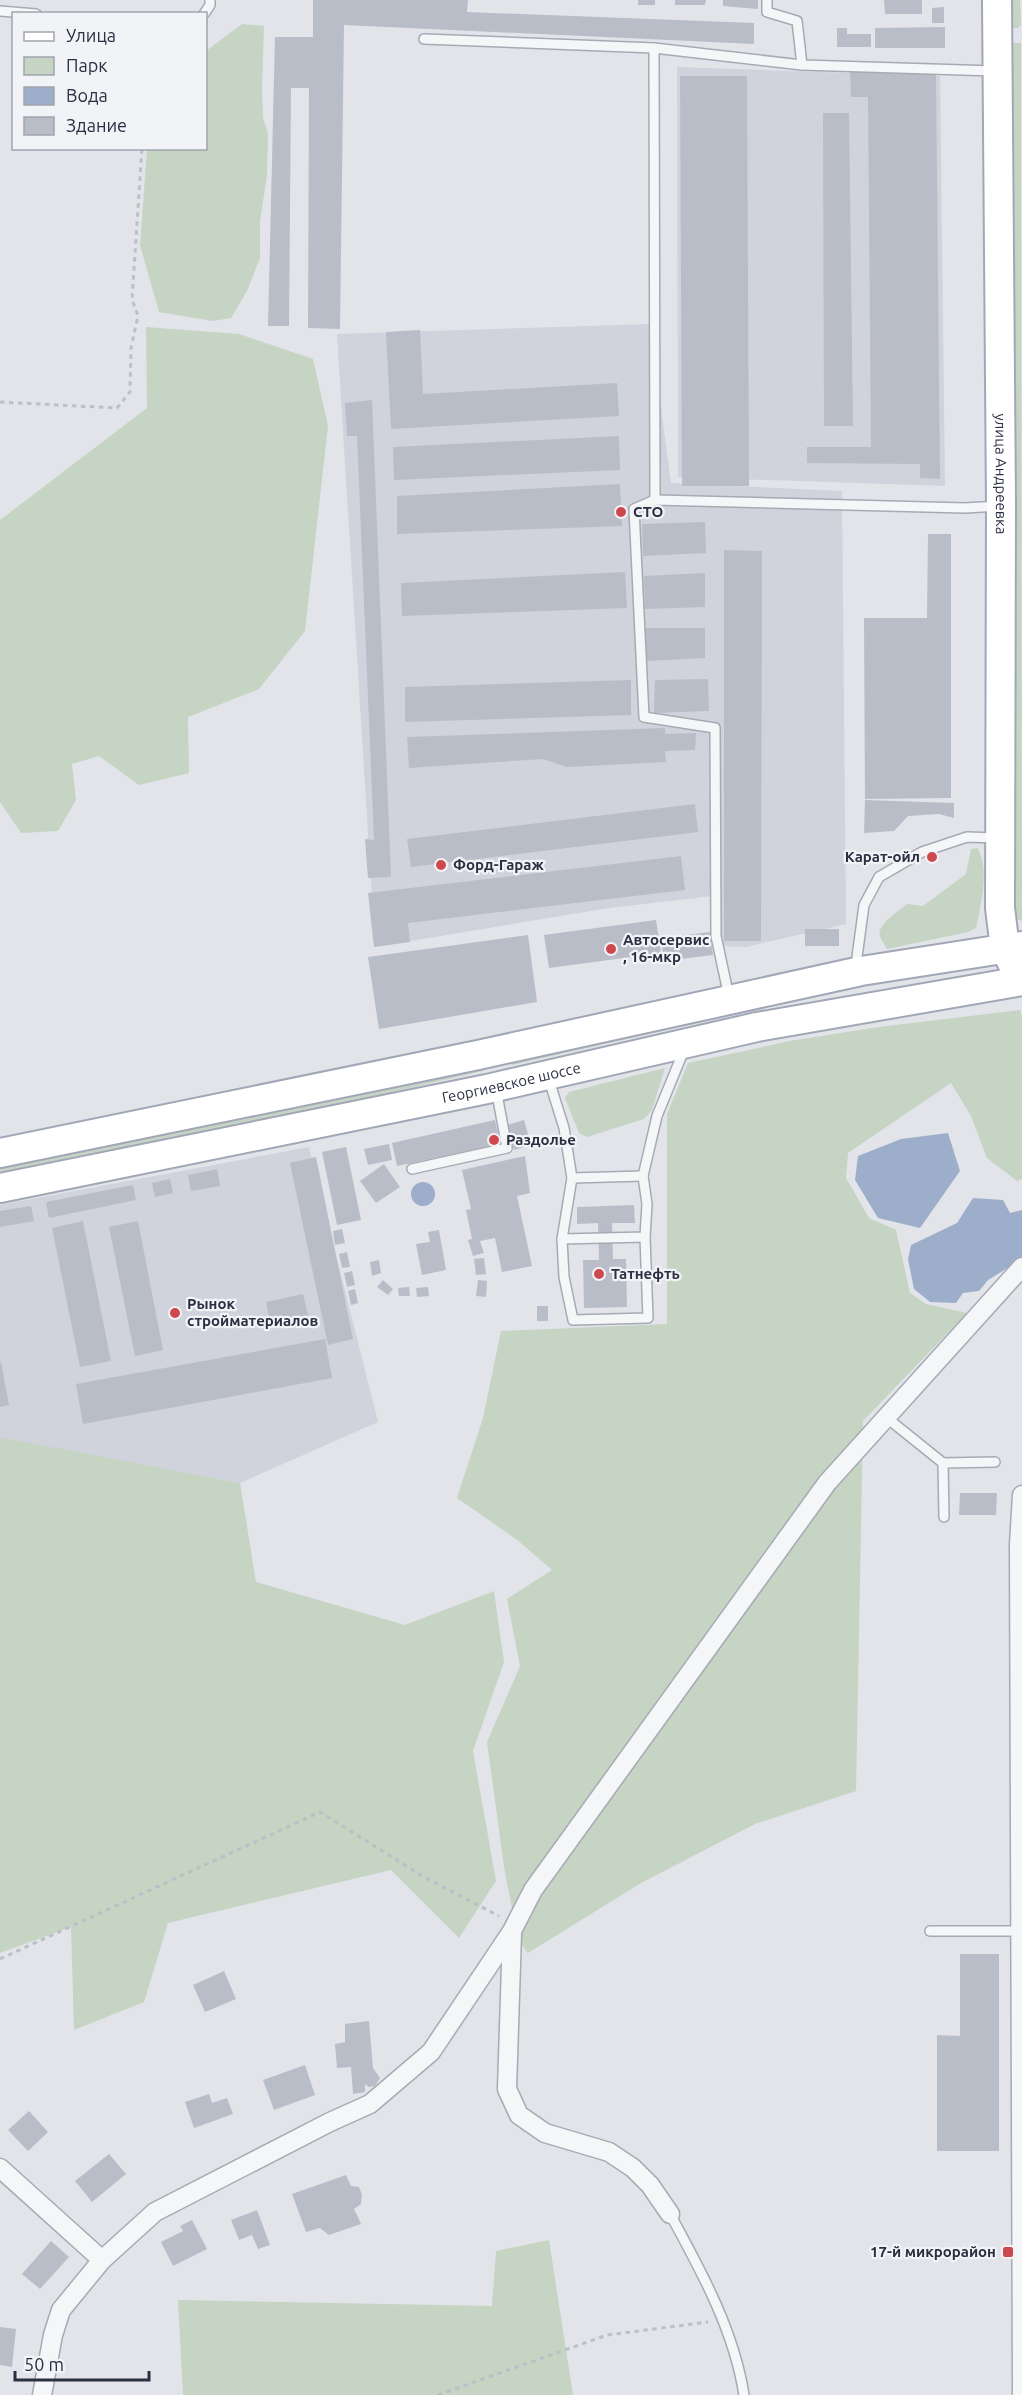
<svg xmlns="http://www.w3.org/2000/svg" width="1022" height="2395" viewBox="0 0 1022 2395" font-family="Ubuntu,sans-serif">
<style>
.built{fill:#d0d3dc}
.green{fill:#c5d4c3}
.water{fill:#9daeca}
.building{fill:#b9bdc7}
.lines{fill:none;stroke-linecap:round;stroke-linejoin:round}
.lane-casing{stroke:#a7aab4;stroke-width:12}
.street-casing{stroke:#a7aab4;stroke-width:21}
.primary-casing{stroke:#a1a7b6;stroke-width:32}
.path{stroke:#bcbfc5;stroke-width:3;stroke-dasharray:4.5 4.5;stroke-linecap:butt}
.lane{stroke:#f5f6f8;stroke-width:9}
.street{stroke:#f5f6f8;stroke-width:18}
.primary{stroke:#fff;stroke-width:28}
.poi-dot{fill:#cd494e;stroke:#f2f3f7;stroke-width:2}
.labels{text-anchor:middle;stroke-width:4.5;stroke-linejoin:round;paint-order:stroke}
.street-label{font-size:15px;fill:#2a3042;stroke:#f2f3f7}
.poi-label{font-size:15px;font-weight:bold;fill:#2a3042;stroke:#f2f3f7;text-anchor:start}
</style>
<rect width="100%" height="100%" fill="#e2e4ea"/>
<g class="built">
<path d="M677,67L940,76L945,486L678,477Z"/>
<path d="M650,324L671,483L842,491L846,924L746,947L721,946L713,896L609,908L375,947L337,334Z"/>
<path d="M309,1147L378,1422L240,1483L0,1439V1205Z"/>
</g>
<g class="green">
<path d="M1010,0H1020L1021,25L1018,28H1012L1010,24Z"/>
<path d="M242,24L264,26L262,89L263,118L268,133L267,175L260,221V258L247,291L231,318L213,321L159,312L140,245L147,149L206,148V51Z"/>
<path d="M1010,43H1021L1022,921L1016,919L1015,916Z"/>
<path d="M146,327L239,334L313,359L328,426L305,631L259,689L188,717L189,773L139,785L99,756L72,764L76,800L58,831L21,833L0,802V520L147,408Z"/>
<path d="M977,848C990,866 981,906 976,928L968,932L887,949C885,945 881,940 880,936C876,925 900,910 907,904L923,906L966,874L971,849Z"/>
<path d="M729,1007L742,1013L512,1065L510,1057Z"/>
<path d="M1020,1010L1022,1016V1179L1017,1181L987,1158L971,1116L951,1083L848,1153L846,1178L869,1218L896,1230L910,1293L926,1304L967,1313L863,1421L856,1791L755,1824L641,1883L528,1953L518,1940L504,1867L487,1742L520,1666L507,1599L552,1570L516,1539L457,1498L483,1418L501,1331L667,1324V1114L688,1063L795,1040L879,1027Z"/>
<path d="M481,1063L483,1071L358,1100L0,1172V1164Z"/>
<path d="M665,1068L652,1110L644,1119L587,1137L579,1133L565,1098L569,1092Z"/>
<path d="M4,1438L240,1483L256,1582L405,1625L494,1591L504,1662L473,1751L496,1881L459,1938L391,1870L168,1923L144,2002L74,2030L71,1927L0,1953V1439Z"/>
<path d="M549,2240L573,2395H183L178,2300L492,2306L496,2251Z"/>
</g>
<g class="water">
<path d="M948,1133L960,1171L920,1228L878,1218L855,1180L858,1156L901,1139Z"/>
<circle cx="423" cy="1194" r="12"/>
<path d="M973,1198L1003,1200L1010,1213L1022,1210V1257L1019,1261L988,1280L979,1291L963,1293L956,1303L930,1302L914,1289L908,1259L911,1245L957,1223Z"/>
</g>
<g class="building">
<path d="M313,0H468L467,12L754,23V44L344,25L340,329L308,328L309,88H291L289,326H268L275,37H313Z"/>
<rect x="638" y="0" width="17" height="5"/>
<path d="M675,0H706L705,5H675Z"/>
<path d="M723,0H758V9L723,6Z"/>
<path d="M884,0H922V14H885Z"/>
<path d="M944,7V23H932V8Z"/>
<path d="M945,27V48H875V28Z"/>
<path d="M837,28H847V34H871V47H837Z"/>
<path d="M850,71L936,73L940,479L920,478V464L807,463V447H871L868,97H851Z"/>
<path d="M680,76H747L749,486H682Z"/>
<path d="M823,113H849L853,426H824Z"/>
<path d="M420,330L423,394L617,383L619,416L391,429L386,332Z"/>
<path d="M372,400L391,877L368,878L365,839L374,840L357,436H347L345,403Z"/>
<path d="M619,436L620,470L394,480L393,447Z"/>
<path d="M620,484L622,526L397,534V496Z"/>
<path d="M705,522L706,553L643,556L642,524Z"/>
<path d="M928,534H951V798L865,799L864,618H927Z"/>
<path d="M724,550L762,551L761,941H724Z"/>
<path d="M625,572L627,608L402,616L401,583Z"/>
<path d="M705,573V607L645,609L644,576Z"/>
<path d="M645,628H705V658L646,661Z"/>
<path d="M708,679L709,711L654,713L655,680Z"/>
<path d="M631,680V715L405,722V687Z"/>
<path d="M665,728V734L696,733L695,750L665,751L666,762L567,767L543,759L409,768L407,737Z"/>
<path d="M865,800L954,803V818L939,814L908,816L894,831L864,833Z"/>
<path d="M695,804L698,832L411,867L407,839Z"/>
<path d="M681,856L685,890L408,923L410,942L374,947L368,893Z"/>
<path d="M656,920L661,953L549,968L544,935Z"/>
<rect x="805" y="929" width="34" height="17"/>
<path d="M710,932L713,955L664,961L661,938Z"/>
<path d="M528,935L537,1002L379,1029L368,957Z"/>
<path d="M495,1120L500,1144L397,1166L392,1143Z"/>
<path d="M524,1120L531,1145L514,1150L507,1125Z"/>
<path d="M389,1144L392,1160L368,1165L364,1149Z"/>
<path d="M346,1147L361,1220L337,1225L322,1152Z"/>
<path d="M525,1156L530,1193L517,1196L532,1266L502,1272L495,1238L480,1241L484,1253L473,1256L468,1240L472,1239L466,1210L471,1209L462,1170Z"/>
<path d="M316,1157L353,1339L328,1345L290,1163Z"/>
<path d="M384,1164L400,1187L376,1203L360,1181Z"/>
<path d="M217,1169L220,1186L191,1191L188,1175Z"/>
<path d="M170,1179L173,1193L155,1197L152,1183Z"/>
<path d="M133,1185L136,1200L49,1218L46,1202Z"/>
<path d="M634,1205L635,1223H612L613,1259H626L627,1307L584,1308L583,1260H599L598,1223L577,1224V1207Z"/>
<path d="M31,1206L34,1221L0,1227V1211Z"/>
<path d="M83,1221L111,1361L80,1367L52,1228Z"/>
<path d="M138,1221L163,1350L135,1356L109,1227Z"/>
<path d="M342,1229L345,1243L335,1245L333,1231Z"/>
<path d="M439,1230L446,1270L422,1275L416,1244L430,1242L428,1232Z"/>
<path d="M347,1252L350,1267L342,1268L339,1254Z"/>
<path d="M484,1258L486,1274L476,1275L474,1259Z"/>
<path d="M379,1260L381,1273L372,1276L370,1262Z"/>
<path d="M352,1271L355,1285L347,1287L344,1273Z"/>
<path d="M383,1280L393,1289L388,1295L377,1287Z"/>
<path d="M478,1280L487,1281L486,1297L476,1296Z"/>
<path d="M409,1287L410,1296H399L398,1288Z"/>
<path d="M428,1287L429,1296L417,1297L416,1288Z"/>
<path d="M355,1289L358,1303L351,1305L348,1291Z"/>
<path d="M303,1294L308,1315L270,1323L266,1302Z"/>
<rect x="537" y="1306" width="11" height="15"/>
<path d="M325,1339L332,1378L83,1424L76,1384Z"/>
<path d="M1,1362L9,1405L0,1407V1363Z"/>
<path d="M960,1493H997L996,1515H959Z"/>
<path d="M960,1954H999V2151H937V2035L960,2036Z"/>
<path d="M224,1971L236,1999L205,2012L193,1985Z"/>
<path d="M369,2021L373,2068L380,2078L375,2086L369,2087L365,2084V2092L353,2094L351,2067L337,2068L335,2044L345,2042V2024Z"/>
<path d="M305,2065L315,2095L274,2110L263,2080Z"/>
<path d="M209,2094L212,2103L227,2098L233,2114L194,2128L185,2102Z"/>
<path d="M29,2111L48,2132L28,2151L8,2130Z"/>
<path d="M109,2154L126,2174L92,2202L75,2181Z"/>
<path d="M346,2175L351,2186L359,2187L362,2195L361,2204L354,2209L361,2224L329,2235L320,2228L306,2232L292,2194Z"/>
<path d="M257,2210L270,2245L258,2249L252,2235L239,2240L231,2220Z"/>
<path d="M192,2220L207,2249L173,2266L161,2242L183,2231L180,2226Z"/>
<path d="M51,2241L69,2257L40,2289L22,2274Z"/>
<path d="M0,2327L16,2329L12,2367L0,2365Z"/>
</g>
<g class="lines">
<g class="lane-casing">
<g id="lane">
<path d="M767,0V12L797,21L802,65"/>
<path d="M0,11L36,14"/>
<path d="M204,14L210,5V0"/>
<path d="M424,39L654,48"/>
<path d="M655,500L654,48L802,65L995,71"/>
<path d="M860,968L857,957L864,905L879,877L922,852L967,837L997,838"/>
<path d="M729,997L716,936L715,728L644,717L634,509L655,500L965,508L999,506"/>
<path d="M549,1080L564,1128L572,1178L562,1239L645,1237L647,1204L643,1176L657,1116L684,1050"/>
<path d="M412,1169L507,1148L496,1089"/>
<path d="M572,1178L643,1176"/>
<path d="M562,1239L564,1277L573,1320L648,1318L645,1237"/>
<path d="M887,1418L943,1463L944,1517"/>
<path d="M943,1463L995,1462"/>
<path d="M930,1931H1020"/>
<path d="M670,2214C701,2271 734,2330 744,2395"/>
</g>
</g>
<g class="street-casing">
<g id="street">
<path d="M512,1933L507,2089L519,2115L545,2133L609,2152L633,2168L650,2185L670,2214"/>
<path d="M0,2168L102,2260L155,2212L330,2122L370,2104L431,2052L512,1931L533,1890L827,1483L1022,1267"/>
<path d="M42,2395L53,2335L61,2310L102,2260"/>
<path d="M1022,2395L1019,1545L1022,1495"/>
</g>
</g>
<g class="primary-casing">
<g id="primary">
<path id="s1" d="M997,0L1001,505L1000,908L1005,948L1013,965"/>
<path d="M0,1153L478,1055L861,971L1022,946"/>
<path id="s2" d="M0,1188L487,1089L757,1027L1022,981"/>
</g>
</g>
<g class="path">
<path d="M0,402L117,408L130,392L131,348L138,316L132,299L142,148"/>
<path d="M0,1959L320,1812L424,1877L499,1916"/>
<path d="M438,2395L607,2335L708,2322"/>
</g>
<use href="#lane" class="lane"/>
<use href="#street" class="street"/>
<use href="#primary" class="primary"/>
</g>
<g class="poi-dot">
<circle cx="621" cy="512" r="6"/>
<circle cx="932" cy="857" r="6"/>
<circle cx="441" cy="865" r="6"/>
<circle cx="611" cy="949" r="6"/>
<circle cx="494" cy="1140" r="6"/>
<circle cx="599" cy="1274" r="6"/>
<circle cx="175" cy="1313" r="6"/>
<rect x="1002" y="2246" width="12" height="12" rx="3"/>
</g>
<g class="labels">
<g class="street-label">
<text dy="5" stroke="none"><textPath href="#s1" startOffset="474">улица Андреевка</textPath></text>
<text dy="5" stroke="none"><textPath href="#s2" startOffset="522">Георгиевское шоссе</textPath></text>
</g>
<g class="poi-label">
<text x="633" y="517">СТО</text>
<text x="920" y="862" text-anchor="end">Карат-ойл</text>
<text x="453" y="870">Форд-Гараж</text>
<text x="623" y="945">Автосервис<tspan x="623" dy="17">, 16-мкр</tspan></text>
<text x="506" y="1145">Раздолье</text>
<text x="611" y="1279">Татнефть</text>
<text x="187" y="1309">Рынок<tspan x="187" dy="17">стройматериалов</tspan></text>
<text x="996" y="2257" text-anchor="end">17-й микрорайон</text>
</g>
</g>
<rect x="12" y="12" width="195" height="138" fill="#f2f3f7" stroke="#a2a5af" stroke-width="1.5"/>
<rect x="24" y="32" width="30" height="9" fill="#ffffff" stroke="#a2a5af" stroke-width="1.5"/>
<text x="66" y="42" font-size="18" fill="#2a3042">Улица</text>
<rect x="24" y="57" width="30" height="18" fill="#c5d4c3" stroke="#a2a5af" stroke-width="1.5"/>
<text x="66" y="72" font-size="18" fill="#2a3042">Парк</text>
<rect x="24" y="87" width="30" height="18" fill="#9daeca" stroke="#a2a5af" stroke-width="1.5"/>
<text x="66" y="102" font-size="18" fill="#2a3042">Вода</text>
<rect x="24" y="117" width="30" height="18" fill="#b9bdc7" stroke="#a2a5af" stroke-width="1.5"/>
<text x="66" y="132" font-size="18" fill="#2a3042">Здание</text>
<path d="M15 2371v9h134v-9" fill="none" stroke="#2a3042" stroke-width="3"/>
<text x="24" y="2371" font-size="18" fill="#2a3042" stroke="#f2f3f7" stroke-width="4.5" paint-order="stroke">50 m</text>
</svg>
